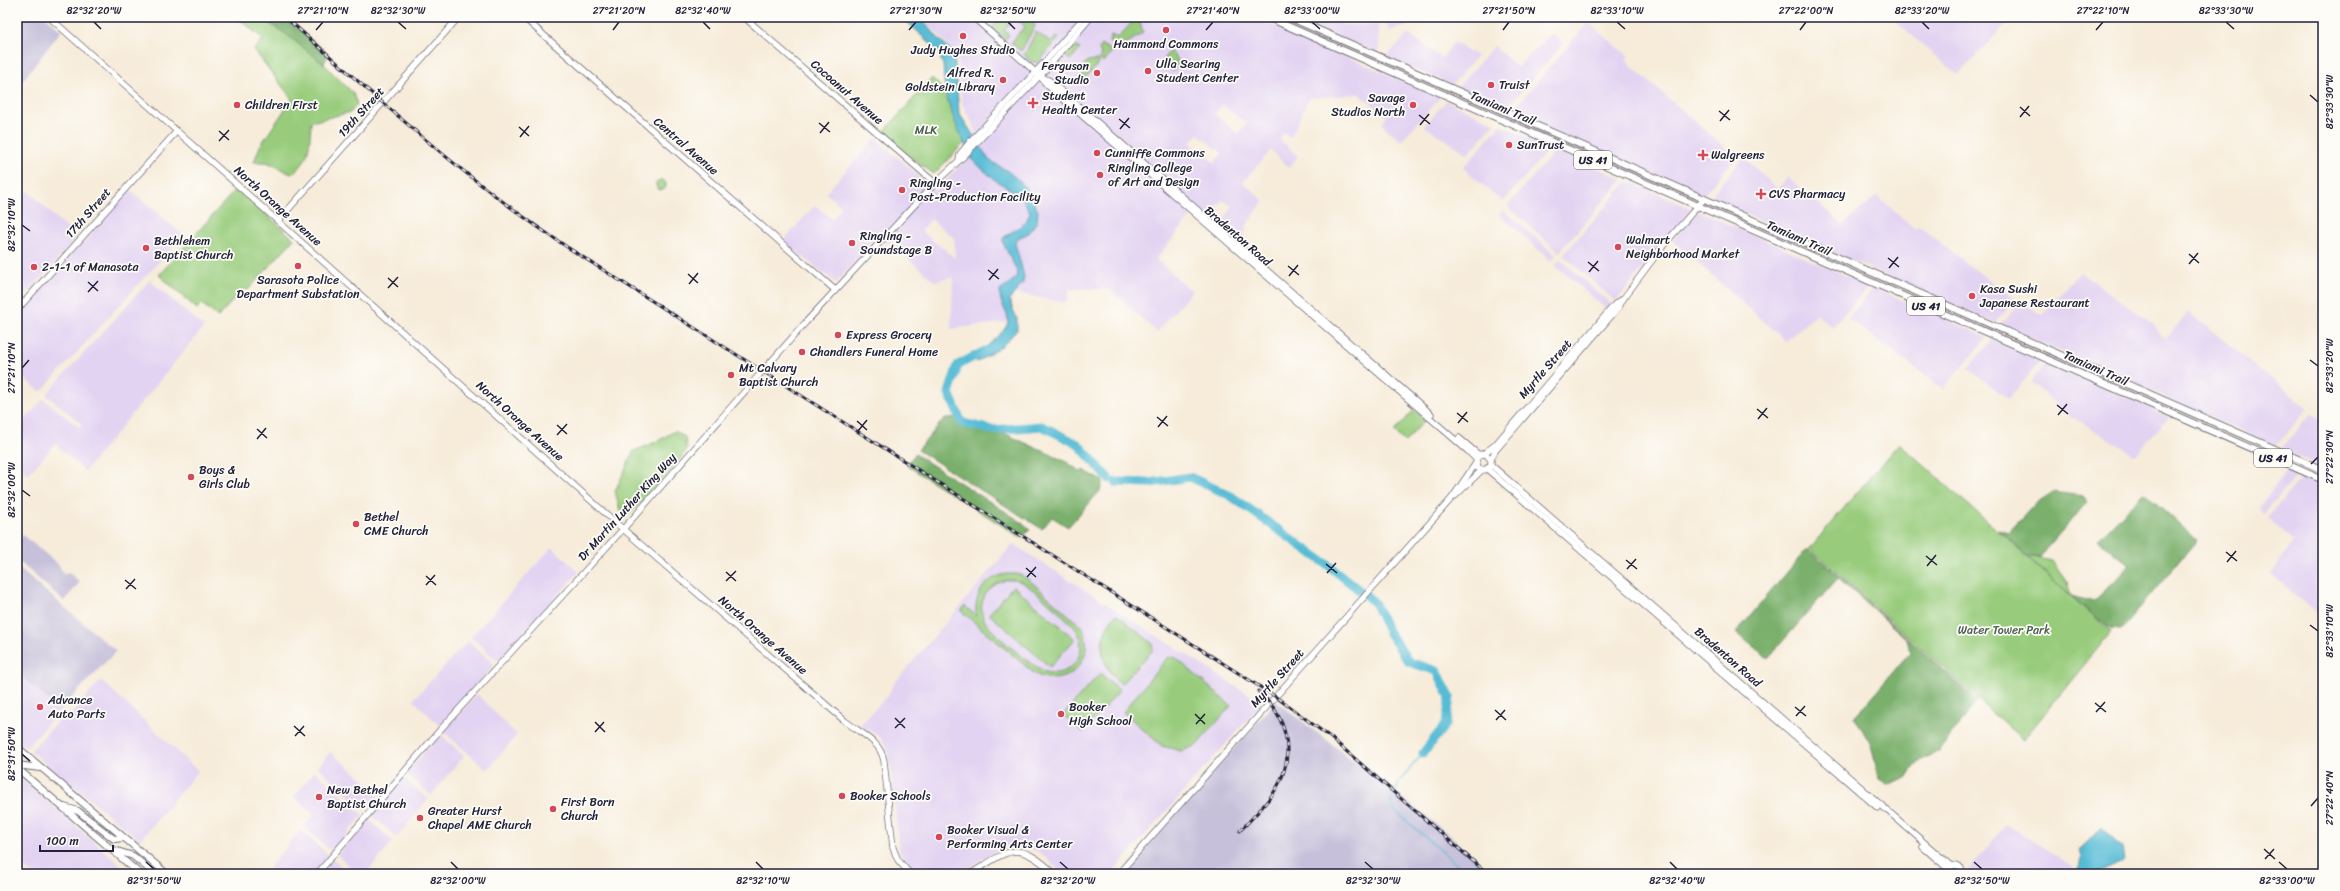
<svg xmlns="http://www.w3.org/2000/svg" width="2340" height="891" viewBox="0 0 2340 891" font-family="Sriracha,sans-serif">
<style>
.built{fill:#e3d3f2;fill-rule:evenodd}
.industrial{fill:#c6c0da}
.green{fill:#98cc7c;stroke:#5d775c;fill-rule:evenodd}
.forest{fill:#7ab06c;stroke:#4e6954}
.water{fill:#57bcd5;stroke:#3c6f88}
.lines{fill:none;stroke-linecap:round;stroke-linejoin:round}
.stream{stroke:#57bcd5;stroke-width:1.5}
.river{stroke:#57bcd5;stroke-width:9}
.secondary-casing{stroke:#6d6973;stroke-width:7}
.primary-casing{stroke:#6d6973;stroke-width:8}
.secondary{stroke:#fff;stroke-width:5.5}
.primary{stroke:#fff;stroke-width:6}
.rail-casing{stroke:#22223b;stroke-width:3}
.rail{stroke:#fdfcf7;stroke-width:1.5;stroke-dasharray:4.5;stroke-linecap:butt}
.ticks{fill:none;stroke:#22223b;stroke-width:1.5}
.poi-dot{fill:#d1495b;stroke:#fdfcf7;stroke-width:1.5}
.labels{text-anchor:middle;stroke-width:3.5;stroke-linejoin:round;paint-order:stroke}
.shield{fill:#fdfcf7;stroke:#646373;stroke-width:1}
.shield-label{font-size:11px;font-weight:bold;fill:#22223b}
.poi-label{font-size:12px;fill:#22223b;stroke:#fdfcf7;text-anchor:start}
.street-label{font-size:12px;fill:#22223b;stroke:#fdfcf7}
.park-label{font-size:12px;fill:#4b5e52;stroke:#fdfcf7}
.neatline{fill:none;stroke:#22223b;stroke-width:1.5}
.ticks-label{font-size:10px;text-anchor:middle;fill:#22223b}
</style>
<rect width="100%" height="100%" fill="#fdfcf7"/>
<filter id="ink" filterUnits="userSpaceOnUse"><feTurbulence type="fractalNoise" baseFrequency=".025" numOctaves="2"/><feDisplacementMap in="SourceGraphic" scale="8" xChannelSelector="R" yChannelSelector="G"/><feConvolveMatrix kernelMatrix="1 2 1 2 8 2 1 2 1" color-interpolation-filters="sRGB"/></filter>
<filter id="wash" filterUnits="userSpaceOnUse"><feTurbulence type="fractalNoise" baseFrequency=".012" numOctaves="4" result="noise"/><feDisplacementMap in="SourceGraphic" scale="16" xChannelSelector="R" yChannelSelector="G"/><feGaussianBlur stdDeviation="0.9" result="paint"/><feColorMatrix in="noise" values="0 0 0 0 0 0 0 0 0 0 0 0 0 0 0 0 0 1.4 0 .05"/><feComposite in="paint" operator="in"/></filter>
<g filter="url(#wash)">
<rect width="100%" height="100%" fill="#f7ecda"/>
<g class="built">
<path d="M922,17H1253L1441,97L1401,141L1382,124L1387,116L1359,94L1309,98L1291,137L1283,133L1280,140L1298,156L1289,168L1271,150L1243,182L1264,201L1246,226L1243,243L1220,224L1233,207L1223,200L1209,214L1191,216L1156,259L1192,291L1157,332L1109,289H1069L1067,303L1011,292L1008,322L951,329L953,277L934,281L890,243L873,242L836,283L783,241L815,205L832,219L842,207L826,193L875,138L936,191L965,159L976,130L962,103L957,55ZM1222,105L1247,123L1238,134L1214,114ZM1198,134L1222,153L1215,163L1190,143ZM931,219L954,238L955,258L921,231Z"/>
<path d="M1295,17H1338L1342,25H1378L1379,54Z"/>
<path d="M1384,17H1417L1407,26L1389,31Z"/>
<path d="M1891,17H2013L1957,75Z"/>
<path d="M1588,23L1629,56L1626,59L1631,66L1736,157L1703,196L1510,113Z"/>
<path d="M1553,33L1563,44L1504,111L1457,88L1494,46L1517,67Z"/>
<path d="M1408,34L1442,58L1454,42L1477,56L1452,85L1386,57Z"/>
<path d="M1446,101L1495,123L1468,154L1424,126Z"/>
<path d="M1500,125L1551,147L1503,202L1463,168Z"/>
<path d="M1556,150L1623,179L1559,252L1507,206Z"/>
<path d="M1744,157L1777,189L1788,177L1843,225L1877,196L1914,228L1920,226L1979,273L2015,298L1995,323L1709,198Z"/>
<path d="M1628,181L1692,209L1660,245L1621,296L1615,301L1563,255Z"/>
<path d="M129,189L183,235L41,392L17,373V315L81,242L83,243Z"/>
<path d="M28,191L77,238L17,306V203Z"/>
<path d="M1503,210L1556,255L1551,261L1499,214Z"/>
<path d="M1698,211L1869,286L1832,327L1816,314L1786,341L1672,240Z"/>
<path d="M1560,259L1611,304L1607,310L1555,265Z"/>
<path d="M167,261L150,281L204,327L85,471L55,444L28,474L17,464V429L43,399L79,427L82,424L46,395Z"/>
<path d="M2080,272L2152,323L2160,335L2166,339L2188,312L2308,408L2276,446L2000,325L2020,302L2043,315Z"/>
<path d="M1874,288L1987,337L1943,389L1848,318Z"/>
<path d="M1993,339L2041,361L2008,399L1968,368Z"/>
<path d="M2046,363L2132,400L2169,417L2135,455L2064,412L2031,382Z"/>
<path d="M2311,413L2323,423V467L2281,449Z"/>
<path d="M2285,471L2297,476L2264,514L2259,508Z"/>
<path d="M2302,478L2323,488V618L2271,574L2293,542L2268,518Z"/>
<path d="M1013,544L1262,703L1111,874H1063L1042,854L1028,847L1013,845L1003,847L959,874H923L913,869L905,860L899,851L891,769L886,746L880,737L860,725L889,694L892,686Z"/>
<path d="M552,547L579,572L498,661L471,637Z"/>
<path d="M468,641L495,665L440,726L413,700Z"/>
<path d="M17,673L60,710L26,748L17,740Z"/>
<path d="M101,680L198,771L140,840L30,751L65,714L69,717Z"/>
<path d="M477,694L517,735L487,770L443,731Z"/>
<path d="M440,734L464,756L431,795L406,773Z"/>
<path d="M330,752L381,793L366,811L318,767Z"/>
<path d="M315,771L363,815L332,852L304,827L314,814L294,797Z"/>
<path d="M17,775L131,874H32L17,860Z"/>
<path d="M402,777L428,799L397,837L370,814Z"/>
<path d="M367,818L393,841L366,874H358L337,855Z"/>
<path d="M2006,824L2079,870L2084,874H1966Z"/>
<path d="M301,830L329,856L314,874H275L269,868Z"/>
<path d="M333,859L350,874H321Z"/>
</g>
<g class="industrial">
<path d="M17,17H46L61,31L17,88Z"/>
<path d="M23,535L59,565L64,575L68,572L80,582L64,601L17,560V543Z"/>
<path d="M17,567L116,651L60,710L17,673Z"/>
<path d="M1276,701L1450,835L1492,874H1122Z"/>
</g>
<g class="green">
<path d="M237,17H259L285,33L324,64L353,93L357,104L351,112L311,122C310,142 310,164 291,174L267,162H254L260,146L292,99L254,50L263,39Z"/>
<path d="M1002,17H1030L1035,26L1021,51L1011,43L1025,26L1015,18L1004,30L1009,35L1006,39L992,27Z"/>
<path d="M1136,18L1140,23L1143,33L1124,45L1119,42L1115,46L1109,41L1111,35L1118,38Z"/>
<path d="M1036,32L1051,42L1057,36L1059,38L1038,63L1031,61L1024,55Z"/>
<path d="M1072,45L1080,49L1070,60L1064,55Z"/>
<path d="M1102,45L1112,51L1104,62L1099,59L1101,54L1099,49Z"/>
<path d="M1170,51L1177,58L1178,65L1173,71L1165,65L1164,58Z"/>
<path d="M1098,60L1100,62L1085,78L1082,76L1084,74L1082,72L1086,68L1083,66L1088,61Z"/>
<path d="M932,78L945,92L954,119L967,140L934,174L881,135Z"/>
<circle cx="661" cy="185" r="5"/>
<path d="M237,188L294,239L247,291L244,288L218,317L202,304L197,309L159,275Z"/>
<path d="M1414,410L1425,420L1405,442L1394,432Z"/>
<path d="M675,431L685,437L687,449L678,462L652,492L629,514L620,511L615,491L634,451L656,442Z"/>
<path d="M1899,443L2111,632L2023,740L1810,548Z"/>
<path d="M2027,556L2052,561L2067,583L2071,596Z"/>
<path d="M1007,574H1018L1028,579L1082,627C1098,659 1067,691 1035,674L961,611L965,606L976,616C974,594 985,577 1007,574ZM1008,580C1013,580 1018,580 1023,583C1033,588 1075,624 1079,634C1083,644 1081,657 1073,665C1067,671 1059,674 1050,673C1038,672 993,634 986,623C974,604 988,583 1008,580Z"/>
<path d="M1013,586L1075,639L1050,667L989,614Z"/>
<path d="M1116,614L1152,643L1153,650L1121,684C1098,664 1096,637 1116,614Z"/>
<path d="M1175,657L1231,706L1196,746L1181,751L1162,746L1123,712L1167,658Z"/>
<path d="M1100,673L1120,690L1083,732L1063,715Z"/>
</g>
<g class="forest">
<path d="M259,17H284L328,54L324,64L285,33Z"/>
<path d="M955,417L986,425L1065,461L1081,472L1083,470L1103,481L1100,491L1068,527L1052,517L1042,529L918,450L944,419Z"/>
<path d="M915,454L1017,519L1030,529L1022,538L906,465Z"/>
<path d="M2053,492L2083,496L2088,502L2039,558L2027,556L1998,530L2008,533L2036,503Z"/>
<path d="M2144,492L2197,540L2121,630L2110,629L2071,596L2094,602L2122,575L2129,564L2098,540Z"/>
<path d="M1806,550H1810L1977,701L1939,751L1918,762L1907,778L1889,785L1879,779L1871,745L1855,717L1910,652L1907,639L1838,578L1768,658L1736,633Z"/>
</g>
<g class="water">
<path d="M902,17H921L938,38L954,53L959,113L989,160L1009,172L1025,186L1038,211L1037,222L1027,234L1018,238L1015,243L1024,276L1023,283L1009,300L1017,319V330L1001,347L977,362L973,356C981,352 1009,330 1008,321C1008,310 999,305 1000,291L1016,278L1017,271L1003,243V238L1026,222L1030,212L1021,196L995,180L971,159L954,119L945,92L943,64L936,49Z"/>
<path d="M2101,826L2122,847L2124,861L2098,874H2084L2079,870L2081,857L2079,851Z"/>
</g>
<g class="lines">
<path class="stream" d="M1423,753L1399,782L1391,803L1394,810L1468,874"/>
<g class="river">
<path d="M985,351L958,365L949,393L962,423L992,430L1042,426L1078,444L1109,479"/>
<path d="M1116,482L1150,483L1190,477L1231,496L1328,565L1374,602L1389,633L1409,662L1437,671L1450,697L1446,724L1423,753"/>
</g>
</g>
</g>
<g filter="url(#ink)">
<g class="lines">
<g class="secondary-casing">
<g id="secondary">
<path d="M49,17L623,529L845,721C861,734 880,740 884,761L893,848L898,860L910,874"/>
<path d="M523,17L835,290"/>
<path d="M744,17L935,183"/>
<path d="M973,17L1040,76L1047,85L1468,451L1476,459L1478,468L1485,470L1491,465V460L1486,454H1481L1476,459"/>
<path d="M1042,77L1050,81L1431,414"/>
<path d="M959,160L960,154L969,143L1043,64L1084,17"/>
<path d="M278,221L459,17"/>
<path d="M17,310L177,131"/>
<path d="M1459,438L1479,455"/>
<path d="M1483,454L1495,445L1615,304L1623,299"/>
<path d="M1491,459L1495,451L1619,307L1623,299L1662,247L1704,199"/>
<path d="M1491,465L1951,866"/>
<path d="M1487,469L1878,808"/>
<path d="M1454,497L1482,470"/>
<path d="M1923,847L1946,867"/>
<path d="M317,874L440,730L634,517L806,322L935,183L963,157L1048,67L1091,17"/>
<path d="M970,874C1010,850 1016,838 1055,874"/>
<path d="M1118,874L1452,498L1476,463"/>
<path d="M1947,874L1949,867L1956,865L1961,868L1963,874"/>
</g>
</g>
<g class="primary-casing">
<g id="primary">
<path d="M1267,17L2323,480"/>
<path d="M1289,17C1633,169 1978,319 2323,470"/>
<path d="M17,747L167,874"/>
<path d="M17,765L40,768"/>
<path d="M17,768L140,874"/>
<path d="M64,807L78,811L114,839L124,838"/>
<path d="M114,850L133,856L155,874"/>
</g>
</g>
<use href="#secondary" class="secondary"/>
<use href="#primary" class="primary"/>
<g class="rail-casing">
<g id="rail">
<path d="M285,17C377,97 465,180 567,247L1276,697L1330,737L1488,874"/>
<path d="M1240,831C1252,818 1266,805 1276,789C1296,756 1288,716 1258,691"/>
</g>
</g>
<use href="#rail" class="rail"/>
</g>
</g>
<path class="ticks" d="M94,22L101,29M398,22L406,29M703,22L710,29M1008,22L1015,29M1312,22L1320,29M1617,22L1625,29M1922,22L1929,29M2226,22L2234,29M316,30L323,22M613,30L619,22M909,30L916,22M1206,30L1213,22M1503,30L1509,22M1800,30L1806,22M2096,30L2103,22M2310,95L2318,102M2020,107L2030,116M1719,111L1730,120M1419,115L1430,124M2020,117L2029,106M1119,119L1130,128M1720,121L1729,110M819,123L830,132M1420,125L1429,114M519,127L529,136M1120,129L1129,118M219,131L229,140M820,133L829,122M520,137L529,126M219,141L229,130M22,225L30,231M2189,254L2199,263M1888,258L1899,267M1588,262L1599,271M2189,264L2198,253M1288,266L1299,275M1889,268L1898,257M988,270L999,279M1589,272L1598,261M688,274L698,283M1289,276L1298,265M388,278L398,287M989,280L998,269M88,282L98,291M689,284L698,273M388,288L398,277M88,292L98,281M2310,360L2318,366M22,368L29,360M2057,405L2068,414M1757,409L1768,418M1457,413L1468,422M2058,415L2067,404M1157,417L1168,426M1758,419L1767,408M857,421L867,430M1458,423L1467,412M557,425L567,434M1158,427L1167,416M257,429L267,438M858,431L867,420M557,435L567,424M257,439L266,428M2311,464L2318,457M22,490L30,496M2226,552L2237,561M1926,556L1937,565M1626,560L1637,569M2227,562L2236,551M1326,564L1337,573M1927,566L1936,555M1026,568L1036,577M1627,569L1636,559M726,572L736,581M1327,573L1336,563M426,576L436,585M1027,577L1036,567M125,580L136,589M726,581L736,571M426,585L435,575M126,589L135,579M2310,625L2318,631M2095,703L2106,712M1795,707L1806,716M1495,710L1506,720M2096,712L2105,702M1195,714L1205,724M1796,716L1805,706M895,718L905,728M1496,720L1505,710M595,722L605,732M1196,724L1205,714M294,726L305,736M895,728L905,718M595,732L604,722M295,736L304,726M22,754L30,761M2311,806L2318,798M2264,849L2275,859M2265,859L2274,849M146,862L154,869M451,862L458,869M756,862L763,869M1060,862L1068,869M1365,862L1373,869M1670,862L1677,869M1974,862L1982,869M2279,862L2287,869"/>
<g class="poi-dot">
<circle cx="1166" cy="30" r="4"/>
<circle cx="963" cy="36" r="4"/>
<circle cx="1148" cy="71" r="4"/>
<circle cx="1097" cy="73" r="4"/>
<circle cx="1003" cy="80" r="4"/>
<circle cx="1491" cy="85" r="4"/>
<path d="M1031 97h4v4h4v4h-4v4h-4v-4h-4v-4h4z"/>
<circle cx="237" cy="105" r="4"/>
<circle cx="1413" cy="105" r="4"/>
<circle cx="1509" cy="145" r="4"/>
<circle cx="1097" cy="153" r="4"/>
<path d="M1701 149h4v4h4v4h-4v4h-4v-4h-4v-4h4z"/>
<circle cx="1100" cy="175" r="4"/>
<circle cx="902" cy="190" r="4"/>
<path d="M1759 188h4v4h4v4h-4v4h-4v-4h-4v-4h4z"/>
<circle cx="852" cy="243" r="4"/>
<circle cx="1618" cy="247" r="4"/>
<circle cx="146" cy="248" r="4"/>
<circle cx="298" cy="266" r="4"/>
<circle cx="34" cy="267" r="4"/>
<circle cx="1972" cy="296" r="4"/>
<circle cx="838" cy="335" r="4"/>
<circle cx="802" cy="352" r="4"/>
<circle cx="731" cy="375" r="4"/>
<circle cx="191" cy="477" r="4"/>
<circle cx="356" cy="524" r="4"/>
<circle cx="40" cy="707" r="4"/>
<circle cx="1061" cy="714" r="4"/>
<circle cx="842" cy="796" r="4"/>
<circle cx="319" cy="797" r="4"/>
<circle cx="553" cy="809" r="4"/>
<circle cx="420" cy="818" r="4"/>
<circle cx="939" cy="837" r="4"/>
</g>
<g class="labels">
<g class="shield">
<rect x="1574" y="151" width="38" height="18" rx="3"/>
<rect x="1907" y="297" width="38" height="18" rx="3"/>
<rect x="2254" y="449" width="38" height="18" rx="3"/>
</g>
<g class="shield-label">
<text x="1593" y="164">US 41</text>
<text x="1926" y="310">US 41</text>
<text x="2273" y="462">US 41</text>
</g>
<g class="poi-label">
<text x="1166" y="48" text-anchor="middle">Hammond Commons</text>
<text x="963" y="54" text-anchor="middle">Judy Hughes Studio</text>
<text x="1156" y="68">Ulla Searing<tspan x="1156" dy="14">Student Center</tspan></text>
<text x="1089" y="70" text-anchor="end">Ferguson<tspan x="1089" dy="14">Studio</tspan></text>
<text x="995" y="77" text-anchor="end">Alfred R.<tspan x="995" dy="14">Goldstein Library</tspan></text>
<text x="1499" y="89">Truist</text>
<text x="1042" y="100">Student<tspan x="1042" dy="14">Health Center</tspan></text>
<text x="1405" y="102" text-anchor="end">Savage<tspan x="1405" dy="14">Studios North</tspan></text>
<text x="245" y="109">Children First</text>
<text x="1517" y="149">SunTrust</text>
<text x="1105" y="157">Cunniffe Commons</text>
<text x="1711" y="159">Walgreens</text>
<text x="1108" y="172">Ringling College<tspan x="1108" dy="14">of Art and Design</tspan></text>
<text x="910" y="187">Ringling -<tspan x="910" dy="14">Post-Production Facility</tspan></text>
<text x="1769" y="198">CVS Pharmacy</text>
<text x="860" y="240">Ringling -<tspan x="860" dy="14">Soundstage B</tspan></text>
<text x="1626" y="244">Walmart<tspan x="1626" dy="14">Neighborhood Market</tspan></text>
<text x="154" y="245">Bethlehem<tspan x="154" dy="14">Baptist Church</tspan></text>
<text x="42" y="271">2-1-1 of Manasota</text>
<text x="298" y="284" text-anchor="middle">Sarasota Police<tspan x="298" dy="14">Department Substation</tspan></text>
<text x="1980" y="293">Kasa Sushi<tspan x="1980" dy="14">Japanese Restaurant</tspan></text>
<text x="846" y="339">Express Grocery</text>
<text x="810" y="356">Chandlers Funeral Home</text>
<text x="739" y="372">Mt Calvary<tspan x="739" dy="14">Baptist Church</tspan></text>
<text x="199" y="474">Boys &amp;<tspan x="199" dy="14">Girls Club</tspan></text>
<text x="364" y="521">Bethel<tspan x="364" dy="14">CME Church</tspan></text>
<text x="48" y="704">Advance<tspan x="48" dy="14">Auto Parts</tspan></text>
<text x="1069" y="711">Booker<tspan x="1069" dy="14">High School</tspan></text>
<text x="327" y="794">New Bethel<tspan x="327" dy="14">Baptist Church</tspan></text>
<text x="850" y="800">Booker Schools</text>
<text x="561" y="806">First Born<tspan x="561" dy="14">Church</tspan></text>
<text x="428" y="815">Greater Hurst<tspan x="428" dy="14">Chapel AME Church</tspan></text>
<text x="947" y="834">Booker Visual &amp;<tspan x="947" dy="14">Performing Arts Center</tspan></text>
</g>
<g class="street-label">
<text transform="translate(847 92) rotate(41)" y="4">Cocoanut Avenue</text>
<text transform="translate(1503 108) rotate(23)" y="4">Tamiami Trail</text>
<text transform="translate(361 112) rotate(-48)" y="4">19th Street</text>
<text transform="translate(686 146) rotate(41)" y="4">Central Avenue</text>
<text transform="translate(278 206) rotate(42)" y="4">North Orange Avenue</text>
<text transform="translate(88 213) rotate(-49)" y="4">17th Street</text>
<text transform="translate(1238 236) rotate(41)" y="4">Bradenton Road</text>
<text transform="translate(1799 238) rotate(24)" y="4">Tamiami Trail</text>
<text transform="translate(2096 368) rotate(24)" y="4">Tamiami Trail</text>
<text transform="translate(1545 369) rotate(-49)" y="4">Myrtle Street</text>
<text transform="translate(520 421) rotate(42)" y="4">North Orange Avenue</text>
<text transform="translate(627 507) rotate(-48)" y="4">Dr Martin Luther King Way</text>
<text transform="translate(763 635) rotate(41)" y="4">North Orange Avenue</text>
<text transform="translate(1728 657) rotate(41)" y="4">Bradenton Road</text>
<text transform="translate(1277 678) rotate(-48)" y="4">Myrtle Street</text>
</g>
<g class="park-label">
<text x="926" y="134">MLK</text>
<text x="2004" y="634">Water Tower Park</text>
</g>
</g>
<rect width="2340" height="891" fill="none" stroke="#fdfcf7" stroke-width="44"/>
<path d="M40 845v6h73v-6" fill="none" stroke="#22223b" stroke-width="2"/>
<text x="46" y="845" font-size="12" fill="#22223b" stroke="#fdfcf7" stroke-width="3" paint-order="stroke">100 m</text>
<rect x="22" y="22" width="2296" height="847" class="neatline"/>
<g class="ticks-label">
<text x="94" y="14">82°32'20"W</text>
<text x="323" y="14">27°21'10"N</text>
<text x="398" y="14">82°32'30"W</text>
<text x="619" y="14">27°21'20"N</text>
<text x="703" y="14">82°32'40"W</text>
<text x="916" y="14">27°21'30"N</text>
<text x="1008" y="14">82°32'50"W</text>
<text x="1213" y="14">27°21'40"N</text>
<text x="1312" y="14">82°33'00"W</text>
<text x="1509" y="14">27°21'50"N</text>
<text x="1617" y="14">82°33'10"W</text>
<text x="1806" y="14">27°22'00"N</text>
<text x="1922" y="14">82°33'20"W</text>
<text x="2103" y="14">27°22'10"N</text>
<text x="2226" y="14">82°33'30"W</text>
<text transform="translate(2329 102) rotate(-90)" y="4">82°33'30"W</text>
<text transform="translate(11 225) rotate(-90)" y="4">82°32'10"W</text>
<text transform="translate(2329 366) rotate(-90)" y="4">82°33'20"W</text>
<text transform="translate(11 368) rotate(-90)" y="4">27°21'10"N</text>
<text transform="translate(2329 457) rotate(-90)" y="4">27°22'30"N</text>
<text transform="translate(11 490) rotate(-90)" y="4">82°32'00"W</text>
<text transform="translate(2329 631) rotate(-90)" y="4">82°33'10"W</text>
<text transform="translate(11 754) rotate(-90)" y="4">82°31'50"W</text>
<text transform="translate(2329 798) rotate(-90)" y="4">27°22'40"N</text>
<text x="154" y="884">82°31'50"W</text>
<text x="458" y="884">82°32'00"W</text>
<text x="763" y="884">82°32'10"W</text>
<text x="1068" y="884">82°32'20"W</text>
<text x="1373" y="884">82°32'30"W</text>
<text x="1677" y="884">82°32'40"W</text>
<text x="1982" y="884">82°32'50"W</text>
<text x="2287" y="884">82°33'00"W</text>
</g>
</svg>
